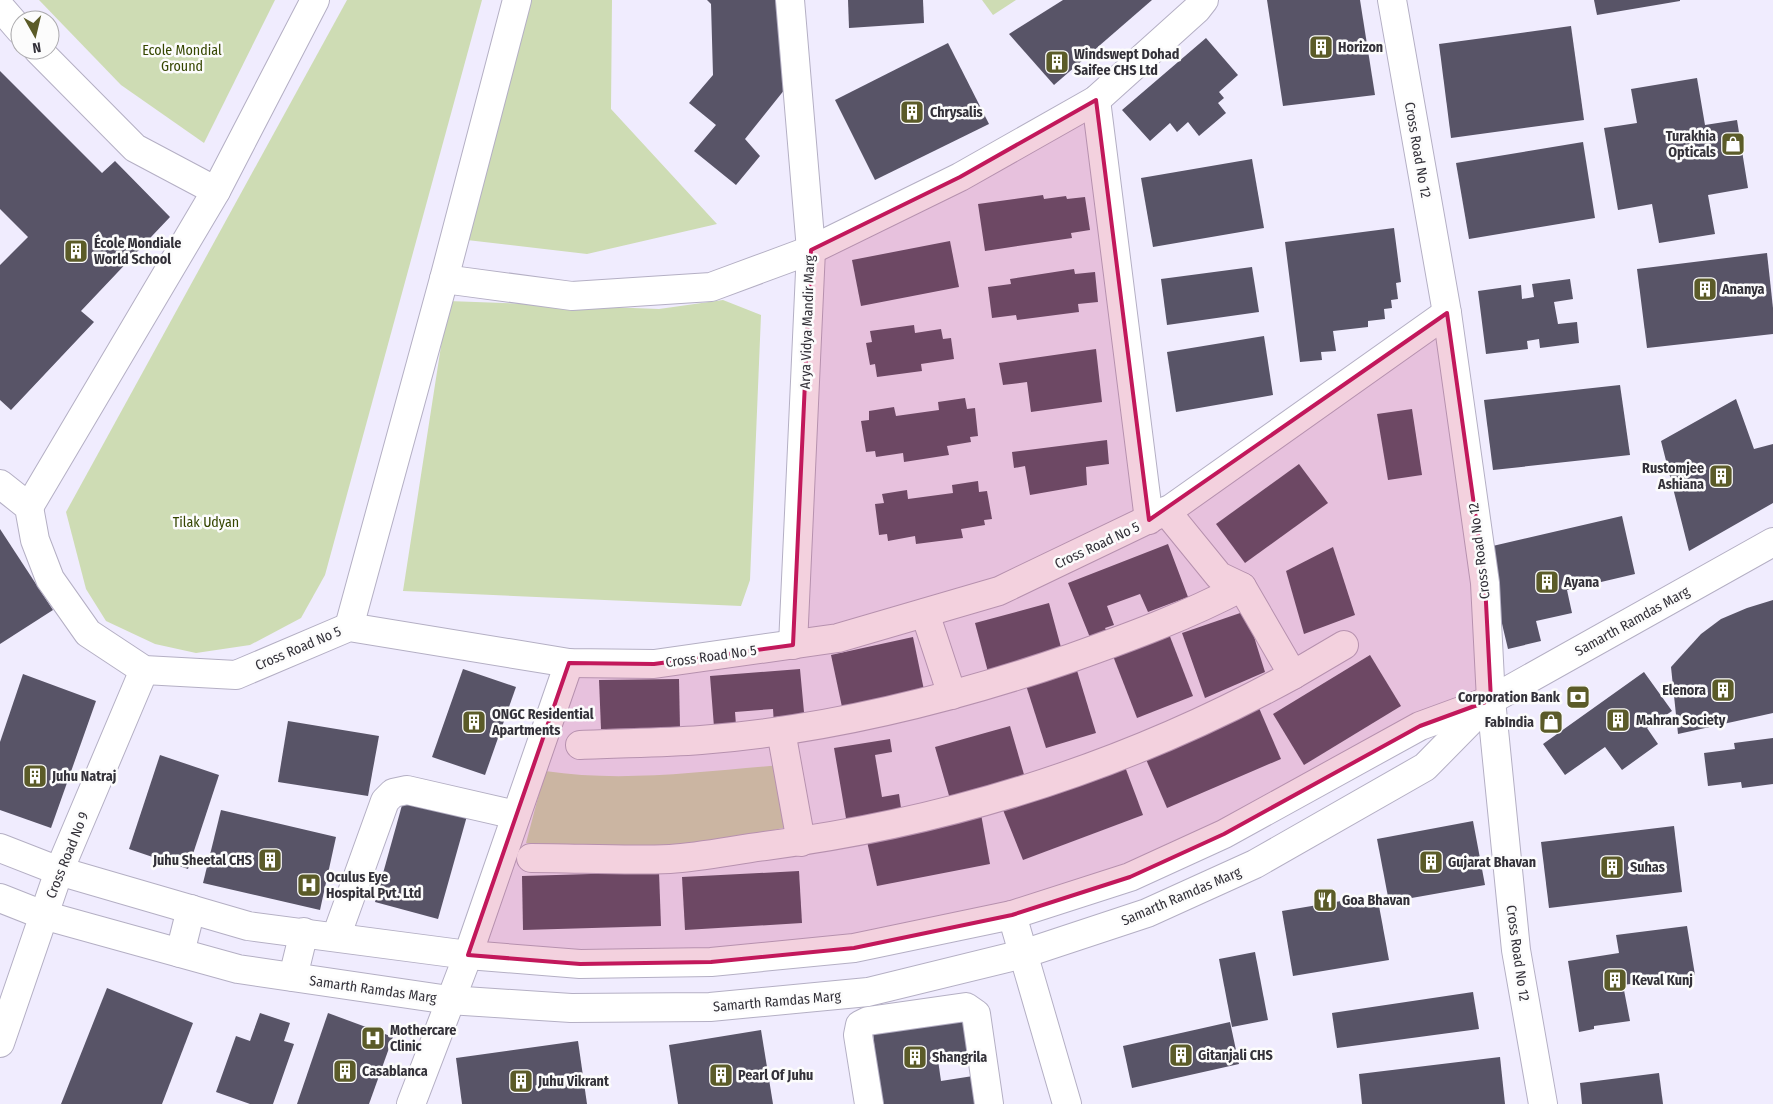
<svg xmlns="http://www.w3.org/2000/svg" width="1773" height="1104" viewBox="0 0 1773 1104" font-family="'Fira Sans Condensed',sans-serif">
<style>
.green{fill:#cedcb4}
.building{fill:#585467}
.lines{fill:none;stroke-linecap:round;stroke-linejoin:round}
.minor-casing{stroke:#b4afc4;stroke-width:30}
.minor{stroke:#fff;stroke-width:28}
.marked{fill:#c2185b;fill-opacity:0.2;stroke:#c2185b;stroke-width:4;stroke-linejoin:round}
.labels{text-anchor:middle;stroke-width:5;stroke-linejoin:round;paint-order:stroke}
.poi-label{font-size:14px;font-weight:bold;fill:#333139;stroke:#fcfcfc;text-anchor:start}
.park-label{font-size:14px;fill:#354600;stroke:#fcfcfc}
.street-label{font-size:14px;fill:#333139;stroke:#fcfcfc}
</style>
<rect width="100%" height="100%" fill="#f0ecfe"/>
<g class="green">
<path d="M39,0H275L204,143L121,85Z"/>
<path d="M347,0H482L325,575L301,618L250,645L196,653L155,644L106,621L86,589L66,512Z"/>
<path d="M529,0H612L611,109L717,224L587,254L467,240Z"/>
<path d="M982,0H1016L993,15Z"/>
<path d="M723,300L761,315L750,580L741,606L403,591L448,301L659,309Z"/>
<path d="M783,765L792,826L712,843L645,851L526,843L545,771C623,783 705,771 783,765Z"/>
</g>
<g class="building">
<path d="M707,0H781L785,89L745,139L760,156L736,185L694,151L716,125L689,103L713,75L711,4Z"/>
<path d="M848,0H923L924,23L849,28Z"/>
<path d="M1063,0H1152L1054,85L1009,34Z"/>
<path d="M1267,0H1360L1375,95L1283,106Z"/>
<path d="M1594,0H1680V1L1597,15Z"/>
<path d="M1571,26L1584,120L1451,138L1439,44Z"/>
<path d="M1206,38L1238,75L1219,92L1224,98L1218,103L1226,113L1199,136L1188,122L1177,132L1170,123L1150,141L1122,110Z"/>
<path d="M948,43L989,124L875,180L835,100Z"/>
<path d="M0,71L102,173L115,161L170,217L81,311L94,322L11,410L0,400V265L28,237L0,209Z"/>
<path d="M1697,78L1705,125L1737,120L1748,188L1708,195L1715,234L1659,243L1652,204L1618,210L1604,128L1637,123L1631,89Z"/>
<path d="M1583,142L1595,218L1469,239L1456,163Z"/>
<path d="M1252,159L1264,228L1153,247L1141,178Z"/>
<path d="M1043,195L1044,199L1066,196L1067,199L1085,197L1090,230L1071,233L1072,238L985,251L978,204Z"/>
<path d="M1394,228L1401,282L1396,283L1398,299L1391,300L1392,308L1384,309L1385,319L1368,321V327L1333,331L1336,351L1321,352L1322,360L1300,362L1285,242Z"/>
<path d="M950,241L959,287L861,306L852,260Z"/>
<path d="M1767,253L1773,308V334L1647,348L1637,269Z"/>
<path d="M1252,267L1259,312L1167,325L1161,279Z"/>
<path d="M1074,269L1075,274L1095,272L1098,302L1078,304L1079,312L1017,320L1016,315L992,318L988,287L1011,284L1010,279Z"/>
<path d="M1570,279L1573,299L1554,302L1558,324L1577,322L1579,343L1540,348L1539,339L1527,341L1528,349L1486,354L1478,291L1521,285L1522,299L1534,297L1532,284Z"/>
<path d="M914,325L915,333L941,329L943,339L951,338L954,359L921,364L922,371L877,377L875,364L870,365L866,343L872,342L870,331Z"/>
<path d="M1264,336L1273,395L1176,412L1167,352Z"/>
<path d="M1096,349L1102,402L1031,412L1027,382L1003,385L999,363Z"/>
<path d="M1620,385L1630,455L1493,470L1484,400Z"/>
<path d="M965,398L967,409L975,408L978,436L970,437L971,442L947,446L949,455L904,462L903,453L876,457L875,451L866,452L861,421L869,420V411L894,407L896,416L939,410L938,402Z"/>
<path d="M1736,399L1754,449L1773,444V503L1689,551L1661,441Z"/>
<path d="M1412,409L1422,475L1388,480L1377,414Z"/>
<path d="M1107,440L1109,464L1086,467L1087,485L1030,495L1025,466L1014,468L1012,452Z"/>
<path d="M1299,464L1328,503L1245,563L1216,524Z"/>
<path d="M978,481L979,492L987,491L992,519L984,520L985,525L961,529L963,538L916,544L915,536L888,541L887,534L879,535L875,504L884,503L882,494L907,490L908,499L953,493L952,485Z"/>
<path d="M1622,516L1635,574L1567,590L1572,613L1536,621L1541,641L1508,649L1484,548Z"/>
<path d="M0,529L53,610L0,644Z"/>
<path d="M1168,544L1188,597L1148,612L1140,594L1107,606L1114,625L1105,628L1108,634L1091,640L1068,583Z"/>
<path d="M1333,547L1355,615L1304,634L1286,571Z"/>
<path d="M1773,600V713L1678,734L1671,667L1701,634L1721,619L1747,608Z"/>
<path d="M1049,603L1062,651L988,672L975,623Z"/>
<path d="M1246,611L1265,672L1205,698L1182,633Z"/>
<path d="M1169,634L1193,696L1137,718L1113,656Z"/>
<path d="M913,637L924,690L842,707L831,655Z"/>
<path d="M1370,655L1401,706L1304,765L1273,714Z"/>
<path d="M1075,664L1096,733L1046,748L1024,679Z"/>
<path d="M463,669L516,687L485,775L432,757Z"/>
<path d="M800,669L805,723L774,725L773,709L735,712L736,725L714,727L710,676Z"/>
<path d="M1644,672L1672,711L1647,728L1658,744L1622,770L1605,747L1565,775L1543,744Z"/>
<path d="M23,674L96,701L51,828L0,810V742Z"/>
<path d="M679,679L680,728L601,729L599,680Z"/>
<path d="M1259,708L1281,759L1167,808L1145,757Z"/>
<path d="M288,721L379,736L368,796L278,782Z"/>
<path d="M1010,726L1025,778L950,799L935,747Z"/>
<path d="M1773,738V784L1742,788L1741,782L1708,786L1704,753L1735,749L1734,743Z"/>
<path d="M890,739L892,752L875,755L882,797L899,794L902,815L847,824L834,748Z"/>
<path d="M160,755L219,775L188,869L129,849Z"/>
<path d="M1124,764L1143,815L1023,860L1003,810Z"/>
<path d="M404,798L467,816L438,919L375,902Z"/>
<path d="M221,810L336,837L320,910L203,883Z"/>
<path d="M981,814L990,864L877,886L866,837Z"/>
<path d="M1473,821L1485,885L1389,902L1377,839Z"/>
<path d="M1674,826L1682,892L1549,908L1541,842Z"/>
<path d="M799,871L802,923L685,930L682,877Z"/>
<path d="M659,872L661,926L523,930L522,876Z"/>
<path d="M1377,895L1389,960L1293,976L1282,911Z"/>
<path d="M1687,926L1695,975L1623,985L1630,1021L1594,1026V1029L1579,1032L1568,961L1619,953L1616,935Z"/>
<path d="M1255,952L1268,1020L1232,1027L1219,959Z"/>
<path d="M107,988L193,1023L162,1104H61Z"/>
<path d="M1473,992L1479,1029L1337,1048L1332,1013Z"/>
<path d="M260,1013L290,1023L284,1041L294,1044L273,1104H250L216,1092L236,1036L250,1041Z"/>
<path d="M328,1013L393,1037L369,1104H297Z"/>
<path d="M966,1015L970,1054L938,1060L941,1081L973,1076L976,1104H880L872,1022Z"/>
<path d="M1230,1022L1239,1064L1132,1088L1123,1046Z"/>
<path d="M761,1030L773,1104H678L669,1045Z"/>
<path d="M578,1041L587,1104H462L456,1058Z"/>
<path d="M1500,1057L1505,1104H1362L1359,1074Z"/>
<path d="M1659,1073L1663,1104H1582L1580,1083Z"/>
</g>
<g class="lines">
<g class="minor-casing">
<g id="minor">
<path d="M790,0L811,250L793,645"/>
<path d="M1392,0L1447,313L1485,583L1491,700L1516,950L1543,1104"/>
<path d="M0,7L20,30"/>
<path d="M38,50L135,148L216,191"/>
<path d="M1096,100L1149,520"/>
<path d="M444,279L572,296L711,287L811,250L960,177L1096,100L1197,9L1204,0"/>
<path d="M0,484L29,507L35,540L50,579L88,633L144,670L236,675L349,627L569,663L654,664L838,638L999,591L1172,508L1447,313"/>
<path d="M29,507L216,191L315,0"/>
<path d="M925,613L952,695"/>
<path d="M349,627L444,279L517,0"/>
<path d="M1293,675L1344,645"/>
<path d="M781,731L801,842"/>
<path d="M580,745C620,743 661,743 701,740C827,730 952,699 1071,658C1130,637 1187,616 1242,587"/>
<path d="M0,848L59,871L248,926L468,955L580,964L711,962L854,948L1012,915L1130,877L1224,834L1420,726L1491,700L1773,542"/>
<path d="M531,858C577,858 624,861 670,859C702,857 734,850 765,846C951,822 1129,765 1293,675L1242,587L1219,576L1166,511"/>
<path d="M0,898L43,915L238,969L449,1000L571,1008L710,1007L868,992L1023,954L1147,913L1255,864L1425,767L1485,706"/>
<path d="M1012,915L1067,1104"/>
<path d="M336,937L385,801L393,793L407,790L516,815"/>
<path d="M180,953L191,909"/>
<path d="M293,977L304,932"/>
<path d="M0,1043L59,871L144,670"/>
<path d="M411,1104L468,955L569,663"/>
<path d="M869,1104L858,1035L860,1025L868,1021L966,1007L976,1014L989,1104"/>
</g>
</g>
<use href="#minor" class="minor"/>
</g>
<path class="marked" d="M1096,100L1149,520L1447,313L1485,583L1491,700L1420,726L1224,834L1130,877L1012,915L854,948L711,962L580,964L468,955L569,663L654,664L793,645L811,250L960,177Z"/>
<defs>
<g id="building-square" transform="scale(1.25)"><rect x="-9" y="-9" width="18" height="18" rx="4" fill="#5b5b28" stroke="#fcfcfc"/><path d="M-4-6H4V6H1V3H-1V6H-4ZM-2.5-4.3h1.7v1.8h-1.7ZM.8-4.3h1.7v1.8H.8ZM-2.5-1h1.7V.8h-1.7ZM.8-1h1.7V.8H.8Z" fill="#fff"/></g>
<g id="shop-square" transform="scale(1.25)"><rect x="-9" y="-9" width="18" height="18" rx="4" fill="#5b5b28" stroke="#fcfcfc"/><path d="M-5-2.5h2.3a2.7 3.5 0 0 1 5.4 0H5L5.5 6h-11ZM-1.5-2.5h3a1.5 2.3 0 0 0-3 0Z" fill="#fff"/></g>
<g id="bank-square" transform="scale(1.25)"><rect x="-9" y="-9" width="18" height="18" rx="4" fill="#5b5b28" stroke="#fcfcfc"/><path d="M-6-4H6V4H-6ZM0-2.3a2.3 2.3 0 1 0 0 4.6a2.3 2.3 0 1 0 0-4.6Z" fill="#fff"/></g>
<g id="hospital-square" transform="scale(1.25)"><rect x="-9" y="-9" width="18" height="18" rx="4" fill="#5b5b28" stroke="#fcfcfc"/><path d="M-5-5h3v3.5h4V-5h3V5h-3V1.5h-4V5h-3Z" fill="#fff"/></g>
<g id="restaurant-square" transform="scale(1.25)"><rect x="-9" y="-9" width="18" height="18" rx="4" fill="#5b5b28" stroke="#fcfcfc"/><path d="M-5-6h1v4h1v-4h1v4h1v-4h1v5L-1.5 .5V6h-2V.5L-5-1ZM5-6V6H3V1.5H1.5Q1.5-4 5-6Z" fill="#fff"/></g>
</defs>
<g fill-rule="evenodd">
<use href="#building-square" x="1321" y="47"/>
<use href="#building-square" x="1057" y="62"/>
<use href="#building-square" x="912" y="112"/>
<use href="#shop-square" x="1733" y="144"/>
<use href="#building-square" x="76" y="251"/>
<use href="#building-square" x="1705" y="289"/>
<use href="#building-square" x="1721" y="476"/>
<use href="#building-square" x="1547" y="582"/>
<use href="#building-square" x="1723" y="690"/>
<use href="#bank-square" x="1578" y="697"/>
<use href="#building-square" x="1618" y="720"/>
<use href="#building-square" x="474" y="722"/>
<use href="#shop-square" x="1551" y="722"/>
<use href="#building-square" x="35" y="776"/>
<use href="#building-square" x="270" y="860"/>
<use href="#building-square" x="1431" y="862"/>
<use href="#building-square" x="1612" y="867"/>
<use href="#hospital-square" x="309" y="885"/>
<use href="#restaurant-square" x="1325" y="900"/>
<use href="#building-square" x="1615" y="980"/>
<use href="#hospital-square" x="373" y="1038"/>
<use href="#building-square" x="1181" y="1055"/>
<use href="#building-square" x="915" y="1057"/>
<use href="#building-square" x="345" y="1071"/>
<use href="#building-square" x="721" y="1075"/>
<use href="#building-square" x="521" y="1081"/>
</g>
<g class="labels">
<g class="poi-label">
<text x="1338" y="52">Horizon</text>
<text x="1074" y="59">Windswept Dohad<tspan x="1074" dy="16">Saifee CHS Ltd</tspan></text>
<text x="930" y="117">Chrysalis</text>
<text x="1716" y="141" text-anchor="end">Turakhia<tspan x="1716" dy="16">Opticals</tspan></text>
<text x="94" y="248">École Mondiale<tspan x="94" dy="16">World School</tspan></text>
<text x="1722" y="294">Ananya</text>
<text x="1704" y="473" text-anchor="end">Rustomjee<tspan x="1704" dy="16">Ashiana</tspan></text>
<text x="1564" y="587">Ayana</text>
<text x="1706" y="695" text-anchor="end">Elenora</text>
<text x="1560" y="702" text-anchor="end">Corporation Bank</text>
<text x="492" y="719">ONGC Residential<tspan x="492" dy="16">Apartments</tspan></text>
<text x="1636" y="725">Mahran Society</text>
<text x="1534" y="727" text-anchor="end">FabIndia</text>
<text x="52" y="781">Juhu Natraj</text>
<text x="252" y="865" text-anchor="end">Juhu Sheetal CHS</text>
<text x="1448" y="867">Gujarat Bhavan</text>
<text x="1630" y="872">Suhas</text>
<text x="326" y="882">Oculus Eye<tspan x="326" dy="16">Hospital Pvt. Ltd</tspan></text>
<text x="1342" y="905">Goa Bhavan</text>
<text x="1632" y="985">Keval Kunj</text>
<text x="390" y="1035">Mothercare<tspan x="390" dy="16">Clinic</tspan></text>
<text x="1198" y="1060">Gitanjali CHS</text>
<text x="932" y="1062">Shangrila</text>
<text x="362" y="1076">Casablanca</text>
<text x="738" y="1080">Pearl Of Juhu</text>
<text x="538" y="1086">Juhu Vikrant</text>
</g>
<g class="park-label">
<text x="182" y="55">Ecole Mondial<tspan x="182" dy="16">Ground</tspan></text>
<text x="206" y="527">Tilak Udyan</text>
</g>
<g class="street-label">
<text transform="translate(1418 150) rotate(80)" y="5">Cross Road No 12</text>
<text transform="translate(807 322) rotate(-88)" y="5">Arya Vidya Mandir Marg</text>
<text transform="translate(1097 545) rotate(-25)" y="5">Cross Road No 5</text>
<text transform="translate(1479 551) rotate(-97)" y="5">Cross Road No 12</text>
<text transform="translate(1632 621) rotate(-29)" y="5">Samarth Ramdas Marg</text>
<text transform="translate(298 648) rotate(-23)" y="5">Cross Road No 5</text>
<text transform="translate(711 656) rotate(-8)" y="5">Cross Road No 5</text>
<text transform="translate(67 855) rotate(-68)" y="5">Cross Road No 9</text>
<text transform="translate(1181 896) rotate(-23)" y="5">Samarth Ramdas Marg</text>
<text transform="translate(1518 953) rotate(82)" y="5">Cross Road No 12</text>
<text transform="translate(373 989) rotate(8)" y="5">Samarth Ramdas Marg</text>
<text transform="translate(777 1001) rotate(-5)" y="5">Samarth Ramdas Marg</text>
</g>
</g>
<g transform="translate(35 35) rotate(172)"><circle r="24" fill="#fcfcfc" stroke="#acabae"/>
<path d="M0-4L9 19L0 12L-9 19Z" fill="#5b5b28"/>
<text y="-8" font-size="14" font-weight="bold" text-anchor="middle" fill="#333139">N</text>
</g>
</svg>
